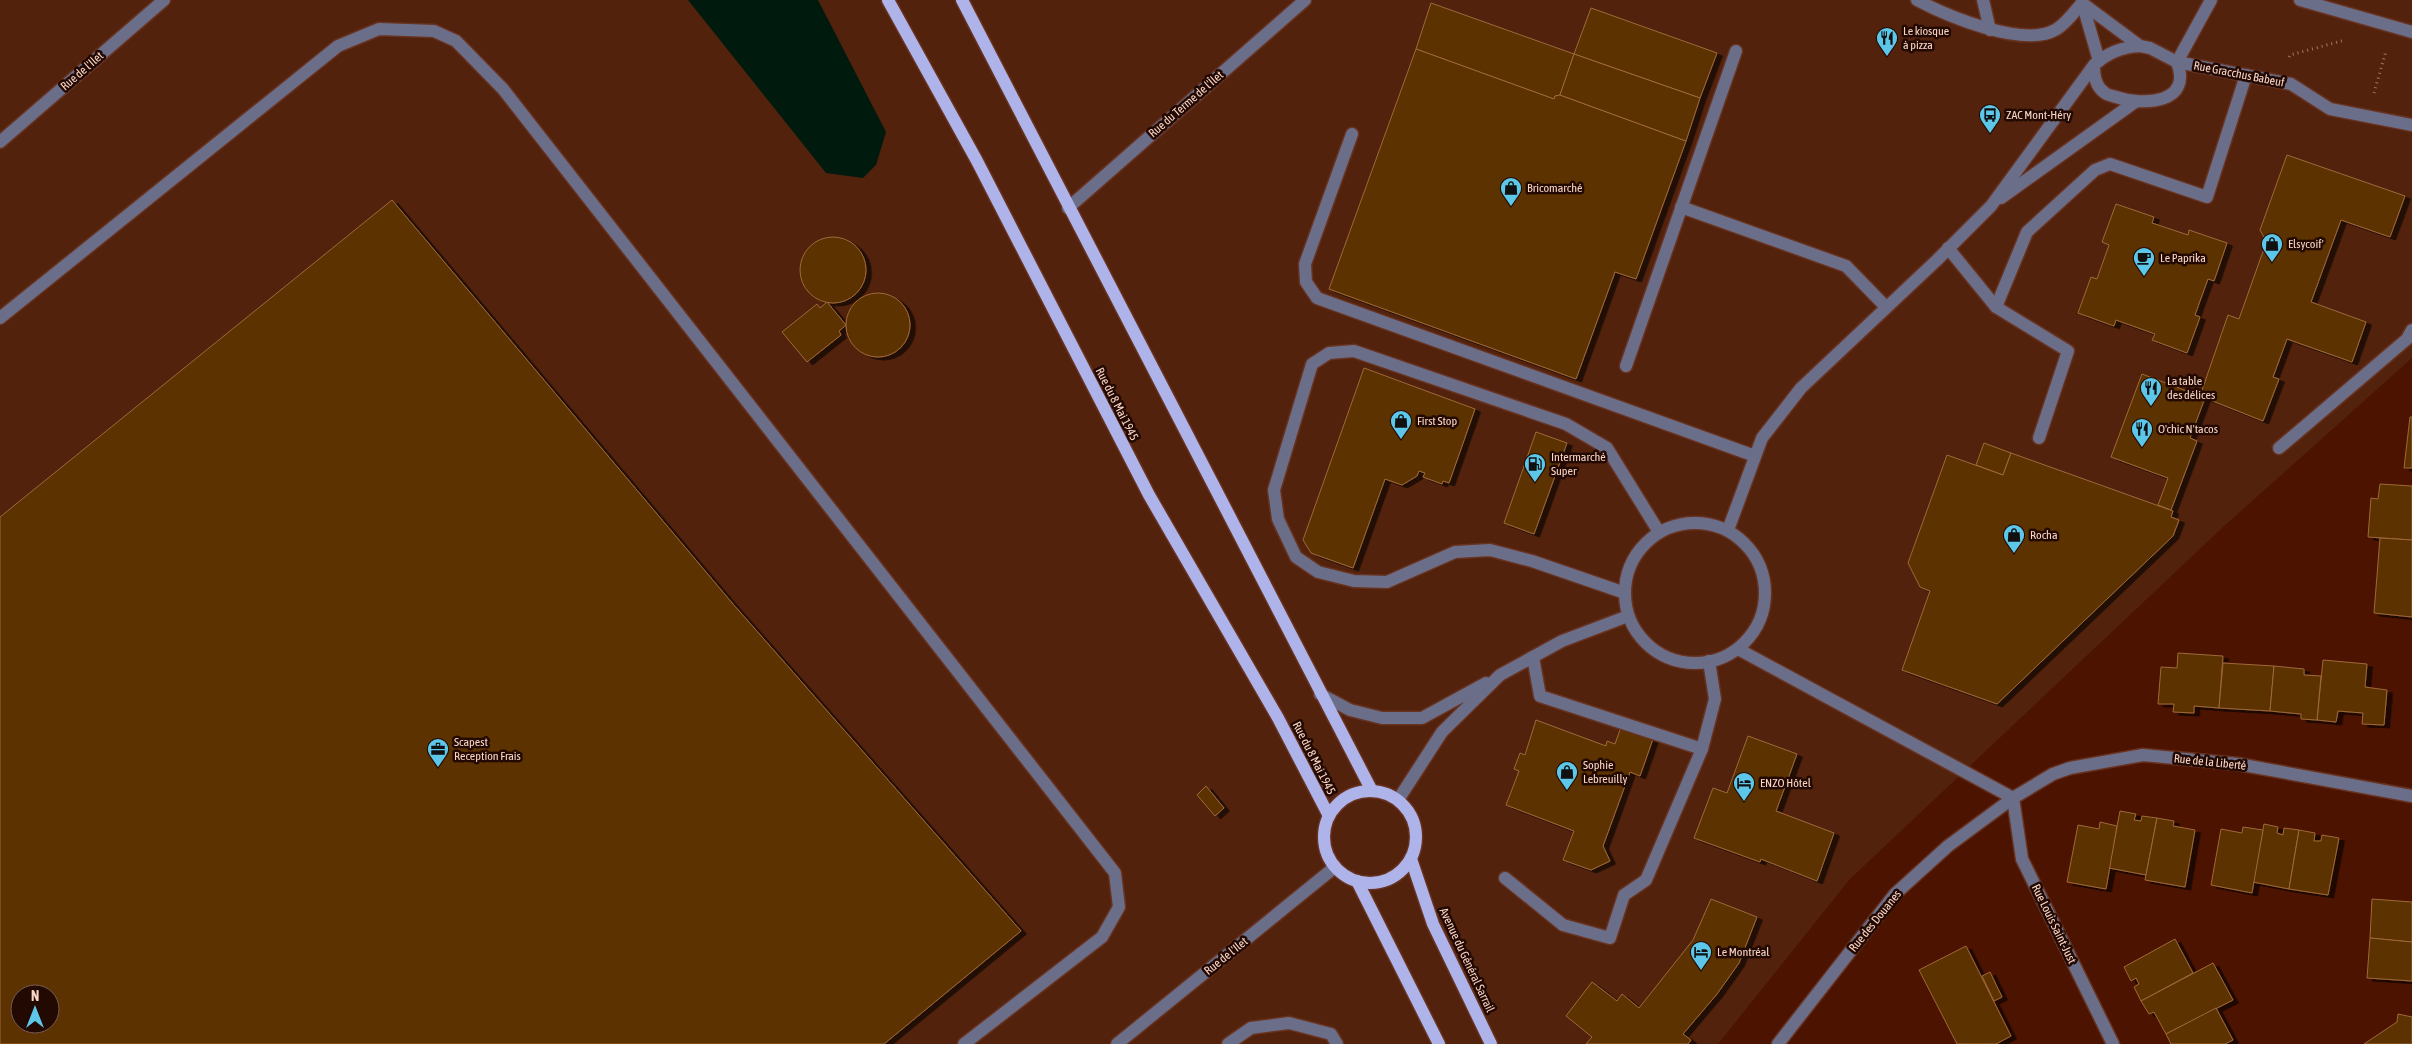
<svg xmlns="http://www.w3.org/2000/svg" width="2412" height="1044" viewBox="0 0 2412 1044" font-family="'Asap Condensed',sans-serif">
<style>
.built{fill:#53220d;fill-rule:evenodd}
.water{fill:#001a0e}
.building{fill:#5c3100;stroke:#9e693b;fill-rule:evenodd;filter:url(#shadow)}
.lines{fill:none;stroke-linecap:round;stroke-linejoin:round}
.minor-casing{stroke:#683220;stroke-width:15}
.major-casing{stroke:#683220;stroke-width:15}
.path{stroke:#a47665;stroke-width:3;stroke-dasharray:1 4;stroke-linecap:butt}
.minor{stroke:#6b6e88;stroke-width:12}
.major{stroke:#aeb3e9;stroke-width:12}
.labels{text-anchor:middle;stroke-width:5;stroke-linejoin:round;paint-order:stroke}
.poi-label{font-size:12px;fill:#fbd6c8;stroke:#220902;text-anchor:start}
.street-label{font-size:12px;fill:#fbd6c8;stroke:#220902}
</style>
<defs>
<filter id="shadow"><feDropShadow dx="5.5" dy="3" stdDeviation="0" flood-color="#0009"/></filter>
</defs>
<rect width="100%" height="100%" fill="#4c1300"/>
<path class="built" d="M0,0H2412V358L2222,528L1849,880L1718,1044H0ZM20,994H50V1024H20Z"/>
<path class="water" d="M688,0H818L886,132L876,165L863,178L826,173Z"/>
<g class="building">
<path d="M1431,3L1574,54L1560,95L1555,96L1554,99L1416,49Z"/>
<path d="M1591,8L1717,53L1700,98L1574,54Z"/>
<path d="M1416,49L1554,99L1555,96L1560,95L1686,141L1636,279L1615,272L1576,379L1329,289Z"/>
<path d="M1574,54L1700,98L1686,141L1560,95Z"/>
<path d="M2287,155L2405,196L2390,237L2341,220L2311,302L2366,322L2352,362L2287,339L2273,377L2279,379L2263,421L2205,398L2190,438L2197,441L2171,510L2158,505L2168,478L2111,457L2142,374L2200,396L2228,315L2239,319L2261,257L2268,239H2265L2260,230Z"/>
<path d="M392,200L733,604L1021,931L884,1044H0V517ZM20,994H50V1024H20Z"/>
<path d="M2116,204L2154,217L2152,223L2188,235L2189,230L2227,243L2214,281L2208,279L2200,301L2195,315L2200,317L2187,353L2152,340L2155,334L2116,320L2114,326L2078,313L2091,277L2097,279L2109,245L2102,242Z"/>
<circle cx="833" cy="270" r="33"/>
<circle cx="878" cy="325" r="32"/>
<path d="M827,302L846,325L839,331L841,335L807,362L782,332L817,304L820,308Z"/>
<path d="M1364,368L1475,409L1449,483L1443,481L1442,484L1423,477L1425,473L1419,471L1417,476L1402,485L1385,479L1353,568L1311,553L1303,540Z"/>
<path d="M2410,417H2412V468H2404Z"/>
<path d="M1536,432L1567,443L1534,534L1504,523Z"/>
<path d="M1984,443L2011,453L2003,475L1976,465Z"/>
<path d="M2011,453L2173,511L2171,517L2179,520L2173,536L1997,704L1902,670L1930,591L1920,587L1908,563L1947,455L2003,475Z"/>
<path d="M2380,484L2412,486V540L2368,537L2371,498L2378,499Z"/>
<path d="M2380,538L2412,540V617L2374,613Z"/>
<path d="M2178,653L2223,656L2219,708L2194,706V713L2173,712L2174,704H2158L2161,667L2177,668Z"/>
<path d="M2323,660L2367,664L2365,687L2387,690L2384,725L2362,724L2363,713L2338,711L2336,722L2317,720Z"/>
<path d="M2223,663L2274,666L2270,711L2219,708Z"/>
<path d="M2274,666L2304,669V675L2321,676L2317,720L2301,719V714L2270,711Z"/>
<path d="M1536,720L1606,746L1607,741L1615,744L1622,724L1654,736L1640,776L1630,772L1603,846L1610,861L1591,870L1563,860L1574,831L1506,805L1519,771L1514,769L1520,753L1525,755Z"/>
<path d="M1748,736L1797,754L1776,811L1834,833L1817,881L1761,859L1760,862L1694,838L1713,788L1727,793Z"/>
<path d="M1206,786L1224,808L1215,816L1197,795Z"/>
<path d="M2120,811L2136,814L2134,820L2141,821L2142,816L2157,818L2146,875L2109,868Z"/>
<path d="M2157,818L2174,821L2173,826L2195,830L2185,887L2145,880Z"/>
<path d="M2100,822L2117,826L2106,889L2067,882L2078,825L2099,829Z"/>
<path d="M2264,824L2278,827L2277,833L2283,835L2284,828L2299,830L2289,889L2253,882Z"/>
<path d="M2243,827L2263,830L2252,893L2211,885L2221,829L2242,833Z"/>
<path d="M2299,830L2315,833L2314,841H2321L2322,835L2339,838L2328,895L2289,889Z"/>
<path d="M1711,899L1757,917L1739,963L1717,994L1683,1034L1691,1040L1688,1044H1586L1592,1037L1566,1016L1592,982L1617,1001L1622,994L1639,1008L1693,940Z"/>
<path d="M2372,899L2412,902V942L2370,938Z"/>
<path d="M2370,938L2412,942V981L2367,978Z"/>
<path d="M2175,939L2193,973L2141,1001L2134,987L2139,984L2136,978L2131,981L2124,967Z"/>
<path d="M1966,946L2011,1036L1996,1044H1957L1919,970Z"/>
<path d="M2213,963L2233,1000L2166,1034L2154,1012L2149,1014L2141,1001Z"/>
<path d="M1990,972L2002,997L1994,1001L1982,976Z"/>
<path d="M2216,1008L2233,1040L2225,1044H2171L2166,1034Z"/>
<path d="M2398,1014L2412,1017V1044H2364L2397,1022Z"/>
</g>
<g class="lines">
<g class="minor-casing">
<g id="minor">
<path d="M1917,0C1947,16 2023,48 2055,30C2065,25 2075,11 2082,3"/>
<path d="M1983,0L1990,30"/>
<path d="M2211,0L2177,62L2291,84L2330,109L2412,125"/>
<path d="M2300,0L2412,32"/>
<path d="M2082,2L2099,61"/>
<path d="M2082,3L2140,46L2150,48L2177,62C2193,104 2143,106 2116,97C2113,96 2107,95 2105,93C2095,86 2094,75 2094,65C2107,53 2122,47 2140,46"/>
<path d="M1352,134L1305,264L1306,282L1317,298L1755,456"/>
<path d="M0,142L164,0"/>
<path d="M2001,198L2135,102"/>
<path d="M1681,207L1846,266L1886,307"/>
<path d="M1068,208L1305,0"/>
<path d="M1948,248L1996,307L2068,351L2039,438"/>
<path d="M1996,307L2027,232L2095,170L2110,164L2207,197L2246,75"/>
<path d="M0,318L338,46L379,29L434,31L456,41L503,89L1115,873L1119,907L1102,937L964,1044"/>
<path d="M1626,366L1736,51"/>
<path d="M2279,448L2407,339L2412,330"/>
<circle cx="1695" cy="593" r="70"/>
<path d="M1728,530L1762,438L1801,388L1937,260L1991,206L2094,65"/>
<path d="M1625,593L1532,561L1490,550L1455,552L1387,582L1354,581L1318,572L1296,557L1278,519L1274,490L1312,364L1329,353L1354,351L1566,424L1607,448L1659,532"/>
<path d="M1738,649L2013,798"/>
<path d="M1533,657L1540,696L1702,749L1715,699L1709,661"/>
<path d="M1320,694L1350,710L1382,718H1422L1486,683"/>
<path d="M2013,798L2022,859L2113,1044"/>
<path d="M1398,800L1442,732L1500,675L1562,641L1628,616"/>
<path d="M1505,878L1563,925L1610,938L1624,895L1646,880L1702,749"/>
<path d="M1117,1044L1335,867"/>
<path d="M1228,1044L1251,1028L1289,1023L1331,1034L1337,1044"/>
<path d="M1778,1044L1895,894L1948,846L2013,798L2053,774L2070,768L2143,755L2238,764L2412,796"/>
</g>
</g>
<g class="major-casing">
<g id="major">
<path d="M888,0L977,161L1149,495L1278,718L1329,816"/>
<path d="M962,0L1372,791"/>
<circle cx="1370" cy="837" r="46"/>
<path d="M1411,859L1433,924L1491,1044"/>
<path d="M1357,881L1439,1044"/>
</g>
</g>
<g class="path">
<path d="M2289,57L2290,55L2345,40"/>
<path d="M2374,93L2386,51"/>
</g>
<use href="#minor" class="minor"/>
<use href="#major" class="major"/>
</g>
<defs>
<g id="restaurant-pin" transform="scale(1.125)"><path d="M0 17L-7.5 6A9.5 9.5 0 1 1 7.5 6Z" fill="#5cc7e8" stroke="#220902"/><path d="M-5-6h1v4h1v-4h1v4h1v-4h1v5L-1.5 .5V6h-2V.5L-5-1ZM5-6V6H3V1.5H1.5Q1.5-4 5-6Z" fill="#111"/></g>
<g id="bus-pin" transform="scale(1.125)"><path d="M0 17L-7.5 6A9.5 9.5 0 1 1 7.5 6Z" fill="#5cc7e8" stroke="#220902"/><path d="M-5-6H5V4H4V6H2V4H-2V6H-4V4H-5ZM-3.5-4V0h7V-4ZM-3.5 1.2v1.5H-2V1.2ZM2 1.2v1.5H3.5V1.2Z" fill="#111"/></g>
<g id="shop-pin" transform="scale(1.125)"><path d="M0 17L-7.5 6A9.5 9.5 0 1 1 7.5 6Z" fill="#5cc7e8" stroke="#220902"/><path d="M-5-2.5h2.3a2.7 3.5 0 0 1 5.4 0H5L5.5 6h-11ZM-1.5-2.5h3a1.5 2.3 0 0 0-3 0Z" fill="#111"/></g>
<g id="cafe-pin" transform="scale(1.125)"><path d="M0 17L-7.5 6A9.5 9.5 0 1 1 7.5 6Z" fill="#5cc7e8" stroke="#220902"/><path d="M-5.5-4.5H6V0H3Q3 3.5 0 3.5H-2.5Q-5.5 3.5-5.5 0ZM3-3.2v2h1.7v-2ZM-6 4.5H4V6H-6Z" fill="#111"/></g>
<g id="fuel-pin" transform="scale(1.125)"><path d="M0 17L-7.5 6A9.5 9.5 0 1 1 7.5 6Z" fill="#5cc7e8" stroke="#220902"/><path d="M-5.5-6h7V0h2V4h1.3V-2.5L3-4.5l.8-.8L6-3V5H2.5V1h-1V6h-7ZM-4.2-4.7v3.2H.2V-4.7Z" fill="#111"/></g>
<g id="office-pin" transform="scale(1.125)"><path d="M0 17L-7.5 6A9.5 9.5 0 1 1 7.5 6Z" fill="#5cc7e8" stroke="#220902"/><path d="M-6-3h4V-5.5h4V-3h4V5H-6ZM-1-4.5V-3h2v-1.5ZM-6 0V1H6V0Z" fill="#111"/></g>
<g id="hotel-pin" transform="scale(1.125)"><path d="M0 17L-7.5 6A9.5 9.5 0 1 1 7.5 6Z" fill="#5cc7e8" stroke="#220902"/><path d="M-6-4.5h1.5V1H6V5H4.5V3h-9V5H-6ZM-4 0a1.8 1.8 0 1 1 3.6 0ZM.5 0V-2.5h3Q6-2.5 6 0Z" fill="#111"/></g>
</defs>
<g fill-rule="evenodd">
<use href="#restaurant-pin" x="1887" y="38"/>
<use href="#bus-pin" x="1990" y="115"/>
<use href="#shop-pin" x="1511" y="188"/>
<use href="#shop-pin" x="2272" y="244"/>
<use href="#cafe-pin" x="2144" y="258"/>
<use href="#restaurant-pin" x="2151" y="388"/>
<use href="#shop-pin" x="1401" y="421"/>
<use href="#restaurant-pin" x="2142" y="429"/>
<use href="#fuel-pin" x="1535" y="464"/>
<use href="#shop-pin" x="2014" y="535"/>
<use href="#office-pin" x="438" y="749"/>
<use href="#shop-pin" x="1567" y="772"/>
<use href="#hotel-pin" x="1744" y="783"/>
<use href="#hotel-pin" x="1701" y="952"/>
</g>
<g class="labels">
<g class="poi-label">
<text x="1903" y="35">Le kiosque<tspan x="1903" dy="14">à pizza</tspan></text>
<text x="2006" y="119">ZAC Mont-Héry</text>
<text x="1527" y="192">Bricomarché</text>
<text x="2288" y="248">Elsycoif'</text>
<text x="2160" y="262">Le Paprika</text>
<text x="2167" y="385">La table<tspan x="2167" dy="14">des délices</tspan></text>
<text x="1417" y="425">First Stop</text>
<text x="2158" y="433">O'chic N'tacos</text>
<text x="1551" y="461">Intermarché<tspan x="1551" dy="14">Super</tspan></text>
<text x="2030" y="539">Rocha</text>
<text x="454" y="746">Scapest<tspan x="454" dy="14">Reception Frais</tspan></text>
<text x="1583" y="769">Sophie<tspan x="1583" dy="14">Lebreuilly</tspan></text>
<text x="1760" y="787">ENZO Hôtel</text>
<text x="1717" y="956">Le Montréal</text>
</g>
<g class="street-label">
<text transform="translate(82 71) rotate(-41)" y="4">Rue de l'Ilet</text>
<text transform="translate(2239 74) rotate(11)" y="4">Rue Gracchus Babeuf</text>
<text transform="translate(1186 104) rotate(-41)" y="4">Rue du Terme de l'Îlet</text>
<text transform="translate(1117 404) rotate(63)" y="4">Rue du 8 Mai 1945</text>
<text transform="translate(1314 758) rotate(63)" y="4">Rue du 8 Mai 1945</text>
<text transform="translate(2210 762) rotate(6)" y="4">Rue de la Liberté</text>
<text transform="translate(1875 921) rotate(-51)" y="4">Rue des Douanes</text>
<text transform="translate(2054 924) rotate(64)" y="4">Rue Louis Saint-Just</text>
<text transform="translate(1226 956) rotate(-39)" y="4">Rue de l'Ilet</text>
<text transform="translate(1467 960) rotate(65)" y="4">Avenue du Général Sarrail</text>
</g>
</g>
<g transform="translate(35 1009)"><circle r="24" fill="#220902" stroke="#795b51"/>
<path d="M0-4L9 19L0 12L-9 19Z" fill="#5cc7e8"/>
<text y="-8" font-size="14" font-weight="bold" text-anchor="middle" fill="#fbd6c8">N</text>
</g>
</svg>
